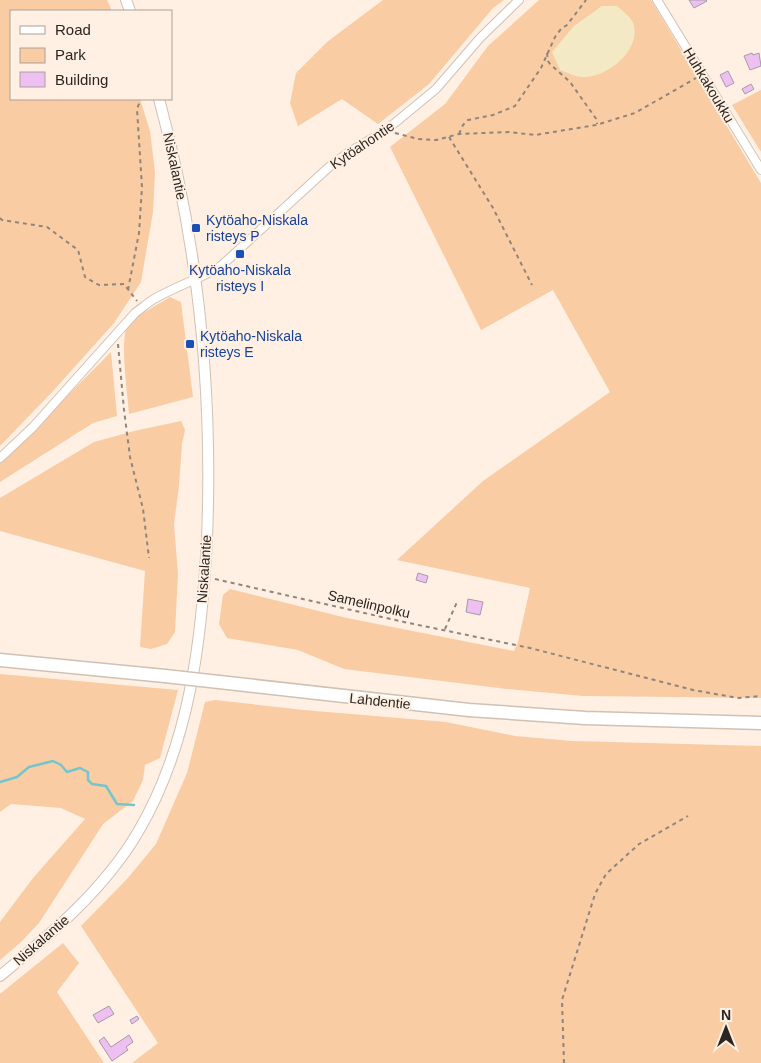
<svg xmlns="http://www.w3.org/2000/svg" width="761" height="1063" viewBox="0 0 761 1063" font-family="Helvetica,sans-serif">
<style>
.green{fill:#facca4}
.sand{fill:#f3e9c4}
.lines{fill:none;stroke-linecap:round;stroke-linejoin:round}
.stream{stroke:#73c7cc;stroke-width:2.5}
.building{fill:#edc0f1;stroke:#a79aa8}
.minor-casing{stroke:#d0c1b5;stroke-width:10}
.tertiary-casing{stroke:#d0c1b5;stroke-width:12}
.trunk-casing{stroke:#d0c1b5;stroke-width:15}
.path{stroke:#8f857c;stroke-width:2;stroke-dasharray:4 4;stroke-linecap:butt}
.minor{stroke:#fff;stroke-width:8}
.tertiary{stroke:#fff;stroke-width:10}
.trunk{stroke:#fff;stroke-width:12}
.trunk-bridge-casing{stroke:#d0c1b5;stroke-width:15;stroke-linecap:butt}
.trunk-bridge{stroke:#fff;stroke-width:12}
.transit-dot{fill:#1a4fb4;stroke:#fff0e3;stroke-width:2}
.labels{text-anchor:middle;stroke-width:4;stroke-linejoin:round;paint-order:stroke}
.street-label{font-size:14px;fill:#2c2621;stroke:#fff0e3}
.transit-label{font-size:14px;fill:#164399;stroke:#fff0e3;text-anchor:start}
</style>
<rect width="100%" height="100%" fill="#fff0e3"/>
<g class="green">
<path d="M0,0H107L112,11H11V99H140L150,131L155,172L153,212L141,282L114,323L54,390L0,446Z"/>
<path d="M383,0H504L493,8L429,84L378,124L342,99L298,126L290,103L296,73L327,42Z"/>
<path d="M539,0H651L761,183V698L583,696L507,689L344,669L298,650L227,638L219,624L223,595L230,589L347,618L514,651L518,642L530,588L397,560L483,481L610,392L553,290L481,330L390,147L445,104L488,46Z"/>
<path d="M761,90V152L732,105Z"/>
<path d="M170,297L181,302L193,397L129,414C128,396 119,338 128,325C136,316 159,304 170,297Z"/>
<path d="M111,352L117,416L93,423L0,482V463Z"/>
<path d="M181,421L185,430L182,444L179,486L174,524L178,574L175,632L167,644L151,649L140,647L145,571L0,531V498L94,442L134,431Z"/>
<path d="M0,674L178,690L160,758L145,765L143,780L133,801L103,824L39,923L20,943L0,960V922L33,878L85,819L61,808L11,804L0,812Z"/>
<path d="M215,700L304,710L446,722L515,736L573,741L761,746V1063H132L158,1043L81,926L127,879L156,844L187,773L205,702Z"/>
<path d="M63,943L79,963L57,992L104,1063H0V994Z"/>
</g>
<path class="sand" d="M602,6H617C622,11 630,16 633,23C643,49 606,79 582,77C575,77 567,72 560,70L552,52L574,26Z"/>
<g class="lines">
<path class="stream" d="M0,782L17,777L29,767L53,761L61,765L67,772L80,768L88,772V780L92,784L106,786L117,804L134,805"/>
</g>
<g class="building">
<path d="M689,0H706L707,1L694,8Z"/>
<path d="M752,53L753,55L759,53L761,66L750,70L744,56Z"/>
<path d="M728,71L734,83L726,87L720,75Z"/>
<path d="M751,84L754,89L745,94L742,89Z"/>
<path d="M418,573L428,576L426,583L416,580Z"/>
<path d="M468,599L483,602L480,615L466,612Z"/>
<path d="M109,1006L114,1014L98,1023L93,1015Z"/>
<path d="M137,1016L139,1019L132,1024L130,1020Z"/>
<path d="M129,1035L133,1042L126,1047L128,1050L112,1061L99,1041L104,1037L111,1047Z"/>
</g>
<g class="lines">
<g class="minor-casing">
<g id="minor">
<path d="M657,0L761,170"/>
<path d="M0,458L33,427L135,313C141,309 147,303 154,299C176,286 200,279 221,266L329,167L349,152L385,131L436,89L480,38L519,0"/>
</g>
</g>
<g class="tertiary-casing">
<g id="tertiary">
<path d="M126,0L130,11"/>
<path d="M0,976C51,934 104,890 138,832C190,744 202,638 207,538C213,390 198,242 159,99"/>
</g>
</g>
<g class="trunk-casing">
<g id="trunk">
<path d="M0,660L165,676"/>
<path d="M219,682L469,710L585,718L761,723"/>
</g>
</g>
<g class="path">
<path d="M547,53L548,61L550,64L570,82L597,120V124"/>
<path d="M395,133L418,139L436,140L459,134L509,132L535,135L596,125L635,113L696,78"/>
<path d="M459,134L463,125L468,120L493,115L515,106L541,68L555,37L561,29L567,25L586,0"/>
<path d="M449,137L493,208L532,285"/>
<path d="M0,218L2,220L47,227L78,250L85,277L99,285L124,284L137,301"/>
<path d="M128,290L139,233L142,187L137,109L141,99"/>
<path d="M118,344L124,410L130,457L143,509L149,558"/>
<path d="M215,579L404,622L530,648L693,690L738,698L761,696"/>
<path d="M445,629L457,602"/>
<path d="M564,1063L562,1000L595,894L606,874L639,844L688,816"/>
</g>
<use href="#minor" class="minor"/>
<use href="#tertiary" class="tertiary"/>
<use href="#trunk" class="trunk"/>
<g class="trunk-bridge-casing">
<path id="trunk-bridge" d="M165,676L219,682"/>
</g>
<use href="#trunk-bridge" class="trunk-bridge"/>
</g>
<g class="transit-dot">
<rect x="191" y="223" width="10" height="10" rx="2.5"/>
<rect x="235" y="249" width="10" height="10" rx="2.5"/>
<rect x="185" y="339" width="10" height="10" rx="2.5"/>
</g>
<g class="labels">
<g class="street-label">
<text transform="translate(709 85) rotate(59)" y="5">Huhkakoukku</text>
<text transform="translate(362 145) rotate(-34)" y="5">Kytöahontie</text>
<text transform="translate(175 166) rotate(78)" y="5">Niskalantie</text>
<text transform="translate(204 569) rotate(-86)" y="5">Niskalantie</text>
<text transform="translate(369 604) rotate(13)" y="5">Samelinpolku</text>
<text transform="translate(380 701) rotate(6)" y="5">Lahdentie</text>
<text transform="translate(41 940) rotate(-41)" y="5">Niskalantie</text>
</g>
<g class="transit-label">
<text x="206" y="225">Kytöaho-Niskala<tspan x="206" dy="16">risteys P</tspan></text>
<text x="240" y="275" text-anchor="middle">Kytöaho-Niskala<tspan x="240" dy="16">risteys I</tspan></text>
<text x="200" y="341">Kytöaho-Niskala<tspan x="200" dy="16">risteys E</tspan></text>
</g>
</g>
<rect x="10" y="10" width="162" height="90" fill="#fff0e3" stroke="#ab9f95"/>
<rect x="20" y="26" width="25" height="8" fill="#ffffff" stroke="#ab9f95"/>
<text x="55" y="35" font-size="15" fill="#2c2621">Road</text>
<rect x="20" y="48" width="25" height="15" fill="#facca4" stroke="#ab9f95"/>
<text x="55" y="60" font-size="15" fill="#2c2621">Park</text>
<rect x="20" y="72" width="25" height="15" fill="#edc0f1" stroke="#ab9f95"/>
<text x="55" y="85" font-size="15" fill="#2c2621">Building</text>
<g transform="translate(726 1028)" stroke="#fff0e3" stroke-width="4" paint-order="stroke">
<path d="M0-4L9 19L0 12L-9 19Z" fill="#2c2621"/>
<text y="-8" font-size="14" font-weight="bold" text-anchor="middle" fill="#2c2621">N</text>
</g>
</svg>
